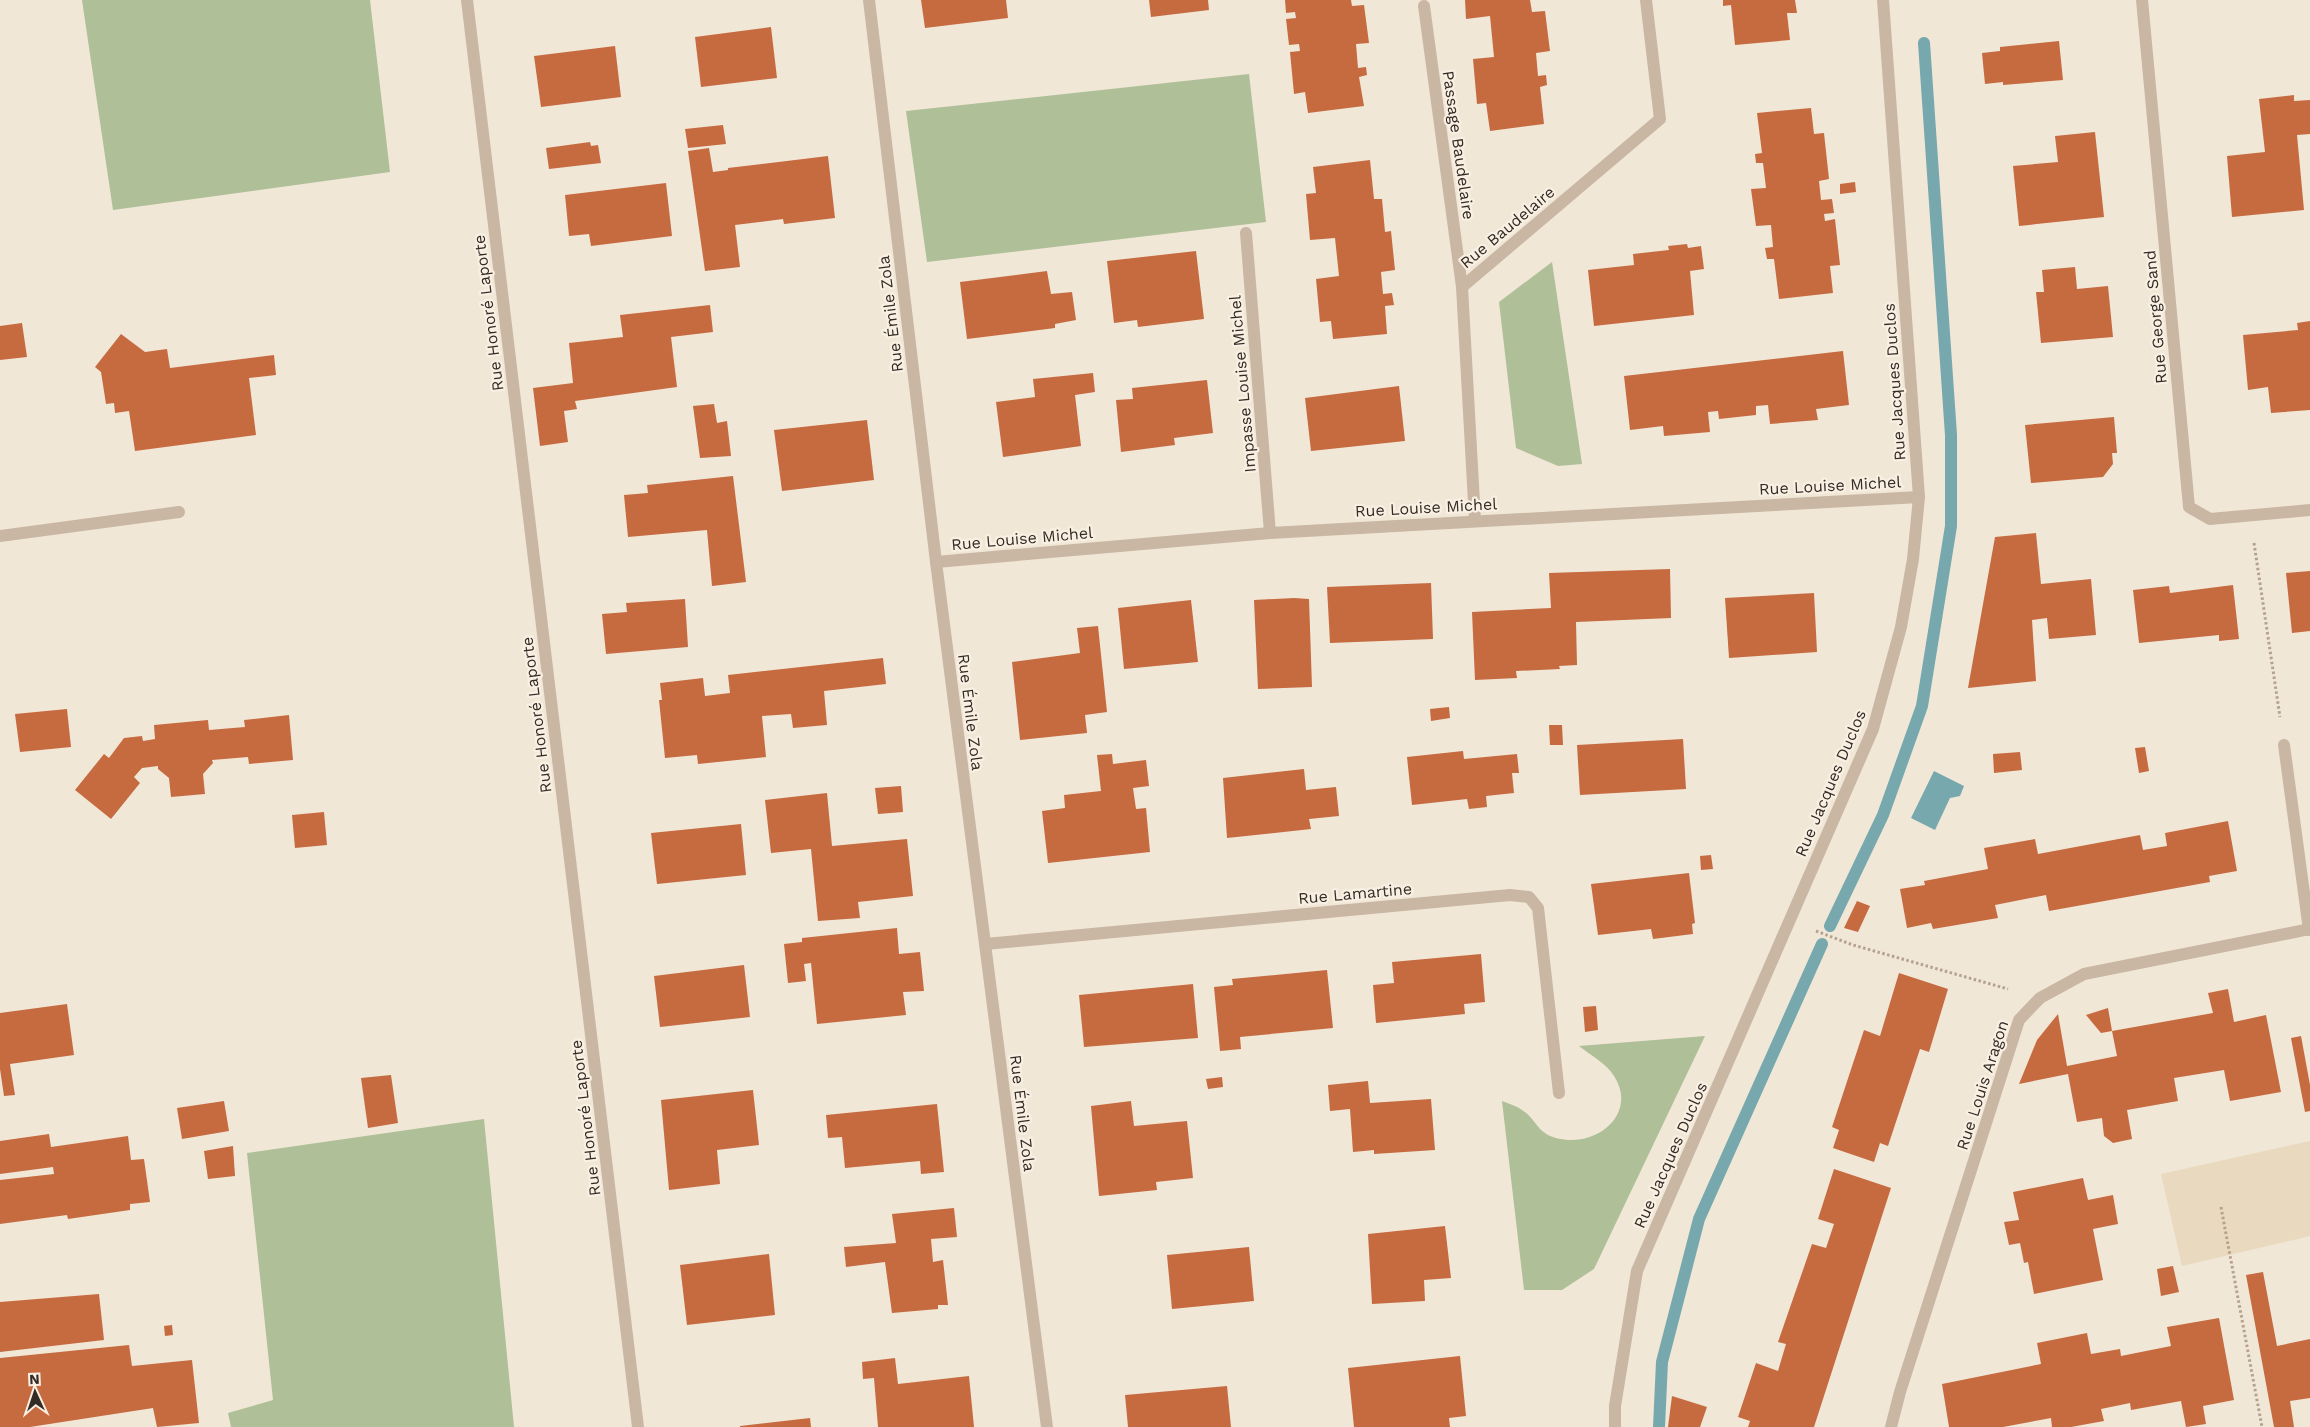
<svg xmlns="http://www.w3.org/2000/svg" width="2310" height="1427" viewBox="0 0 2310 1427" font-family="'Work Sans',sans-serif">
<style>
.green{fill:#afbf98}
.plaza{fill:#e9d9be}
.water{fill:#77a8ae}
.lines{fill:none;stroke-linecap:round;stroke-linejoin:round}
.stream{stroke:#77a8ae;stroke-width:12}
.building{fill:#c66a40}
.path{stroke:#b4a18e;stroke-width:3;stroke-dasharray:2.5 2.5;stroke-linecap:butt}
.minor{stroke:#c9b7a4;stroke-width:12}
.labels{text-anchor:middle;stroke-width:4.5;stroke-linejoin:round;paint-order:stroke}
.street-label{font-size:16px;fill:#342b25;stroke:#f9f0e3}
</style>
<rect width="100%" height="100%" fill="#f1e7d7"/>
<g class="green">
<path d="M82,0H370L390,172L113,210Z"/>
<path d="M1249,74L1266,222L927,262L906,111Z"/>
<path d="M1552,262L1582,464L1558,466L1516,448L1499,302Z"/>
<path d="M1705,1036L1594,1269L1562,1290H1524L1502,1101C1507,1103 1514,1105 1519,1108C1541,1121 1534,1137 1568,1140C1604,1142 1636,1110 1614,1076C1606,1063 1590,1055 1579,1046Z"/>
<path d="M484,1119L514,1427H231L228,1413L273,1400L247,1153Z"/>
</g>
<path class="plaza" d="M2310,1141V1236L2182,1266L2161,1174Z"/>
<path class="water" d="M1934,771L1964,786L1960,796L1950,798L1935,830L1911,818Z"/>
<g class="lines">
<g class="stream">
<path d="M1830,926L1883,815L1922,706L1951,526V435L1924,43"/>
<path d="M1659,1427L1662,1362L1699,1219L1822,944"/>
</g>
</g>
<g class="building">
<path d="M921,0H1006L1008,18L925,28Z"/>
<path d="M1149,0H1208L1209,10L1151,17Z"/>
<path d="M1285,0H1351L1352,6L1364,5L1369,43L1356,44L1358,68L1366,67L1367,75L1359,77L1364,106L1308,113L1305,92L1294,94L1290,52L1300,51L1299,44L1289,45L1286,19L1296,18L1295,12L1286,13Z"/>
<path d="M1465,0H1530L1532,12L1545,11L1550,51L1536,53L1538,76L1546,75L1547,85L1540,87L1544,124L1490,131L1486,103L1477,104L1473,59L1494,57L1490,16L1466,19Z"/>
<path d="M1723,0H1795L1797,13H1787L1790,40L1735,45L1731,5L1723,6Z"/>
<path d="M771,27L777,78L701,87L695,37Z"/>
<path d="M2059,41L2063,80L2003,85V82L1985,84L1982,53L2000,51V47Z"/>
<path d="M615,46L621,97L541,107L534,56Z"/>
<path d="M2294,95V101L2310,100V134L2297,135L2304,210L2232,217L2227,156L2265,152L2259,99Z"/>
<path d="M1811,108L1814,134L1824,133L1829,179L1819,181L1821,200L1832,199L1834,213L1824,214L1825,221L1835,219L1840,265L1830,266L1833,293L1779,299L1774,259H1767L1765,248L1773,247L1771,225L1756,226L1751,189L1766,188L1763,163H1756L1755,154L1762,153L1757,113Z"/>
<path d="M723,125L726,144L688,148L685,129Z"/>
<path d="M2095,132L2104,217L2019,226L2013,166L2058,162L2055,136Z"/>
<path d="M590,142L591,146L598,145L601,163L549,169L546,148Z"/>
<path d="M709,148L713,172L728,170V168L828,156L835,218L784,224L783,219L735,225L740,267L705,271L688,151Z"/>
<path d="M1370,160L1374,199H1382L1385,232L1391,231L1395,270L1381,272L1383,294L1392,293L1394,305L1385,306L1387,334L1333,339L1331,321L1320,322L1316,279L1339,276L1335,238L1310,240L1306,194L1316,193L1313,167Z"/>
<path d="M1855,182L1856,192L1840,194V184Z"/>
<path d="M666,183L672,236L591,246L589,234L569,236L565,195Z"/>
<path d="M1687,244L1688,248L1701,246L1704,269L1690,271L1694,315L1594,326L1588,270L1634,265L1633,254L1669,250L1668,246Z"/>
<path d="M1196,251L1204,319L1138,327L1137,320L1114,323L1107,261Z"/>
<path d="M2075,267L2077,289L2108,286L2113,337L2041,343L2036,292H2044L2042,270Z"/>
<path d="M1047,271L1051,294L1072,292L1076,320L1055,324V328L967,339L960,282Z"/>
<path d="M710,305L713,332L671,337L677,387L575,401L577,409L564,411L568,442L540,446L533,388L573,383L569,343L623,337L620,315Z"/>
<path d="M2310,321V410L2271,413L2268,387L2248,390L2243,335L2298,330L2297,323Z"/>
<path d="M22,323L27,357L0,360V326Z"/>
<path d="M121,334L145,352L167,349L170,368L274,355L276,375L249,378L256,435L135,451L129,411L115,413L114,403L106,404L101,372L95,367Z"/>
<path d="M1843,351L1849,405L1816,409L1818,420L1770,424L1768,405L1756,406V415L1719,419L1718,411L1708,412L1710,432L1664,436L1663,426L1630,430L1624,376Z"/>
<path d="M1093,373L1095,392L1075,395L1081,446L1003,457L996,402L1035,397L1033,379Z"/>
<path d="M1207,380L1213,433L1174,438L1175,445L1121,452L1116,400L1133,399L1132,388Z"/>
<path d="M1399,386L1405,441L1311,451L1305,398Z"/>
<path d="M714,404L717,423L727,421L731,456L700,458L693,406Z"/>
<path d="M2114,417L2117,453H2112L2113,464L2103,477L2031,483L2025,425Z"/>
<path d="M867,420L874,480L782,491L774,430Z"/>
<path d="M733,476L746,582L712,586L707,530L628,537L624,495L648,493L647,485Z"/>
<path d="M2036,533L2041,584L2091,579L2096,635L2049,639L2047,618L2032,620L2036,681L1968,688L1995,537Z"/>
<path d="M1670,569L1671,618L1576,622L1577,665L1559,666L1560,669L1516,671L1517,678L1475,680L1472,612L1551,608L1549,573Z"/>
<path d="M2310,571V631L2292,633L2286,573Z"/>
<path d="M1431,583L1433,639L1330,643L1327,587Z"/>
<path d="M2233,585L2239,639L2219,641V635L2139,643L2133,590L2169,586L2170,593Z"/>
<path d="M1814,593L1817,652L1729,658L1725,598Z"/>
<path d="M1294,598L1309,599L1312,687L1258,689L1254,600Z"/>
<path d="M685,599L688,647L606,654L602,614L627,612L626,603Z"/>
<path d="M1191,600L1198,662L1124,669L1118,608Z"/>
<path d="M1098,626L1107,712L1085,715L1087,733L1020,740L1012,662L1080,653L1077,628Z"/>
<path d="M883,658L886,684L824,691L827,725L793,728L791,714L762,716L766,757L698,764L697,755L665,758L659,700H662L660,683L703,678L705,696L730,693L728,675Z"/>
<path d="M1449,707L1450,718L1431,721L1430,709Z"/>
<path d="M67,709L71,747L20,752L15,714Z"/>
<path d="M289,715L293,760L249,764L248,757L212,760L213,763L203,774L205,794L171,797L169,778L158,769V766L142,768L134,777L140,783L111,819L75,790L104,754L109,758L124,738L142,736L143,741L155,739L154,725L208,720L209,730L245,727L244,720Z"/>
<path d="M1549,725H1562L1563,745H1550Z"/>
<path d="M1683,739L1686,789L1580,795L1577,745Z"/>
<path d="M2145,747L2149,771L2139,773L2135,748Z"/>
<path d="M1463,751L1464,759L1517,754L1519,773H1512L1514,793L1486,796L1487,807L1469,809L1467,799L1412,805L1407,757Z"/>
<path d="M2020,752L2022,770L1994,773L1993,754Z"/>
<path d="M1112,754L1113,764L1146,760L1149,786L1133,788L1136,809L1146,808L1150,852L1048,863L1042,811L1065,808L1064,795L1101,791L1097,755Z"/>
<path d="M1304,769L1306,790L1336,787L1339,816L1309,819L1311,829L1227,838L1223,778Z"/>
<path d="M901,786L903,812L878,814L875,788Z"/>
<path d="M827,793L832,846L907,839L913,896L858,902L860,918L818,921L811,849L771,853L765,800Z"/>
<path d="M324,812L327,845L295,848L292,815Z"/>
<path d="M2228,821L2237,871L2209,876L2210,882L2049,911L2046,895L1995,905L1998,918L1933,929L1931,923L1907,928L1900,889L1925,885L1924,881L1988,869L1984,848L2035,839L2038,854L2140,835L2143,850L2167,846L2165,833Z"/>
<path d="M741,824L746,875L657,884L651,833Z"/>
<path d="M1711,855L1713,869L1701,870L1700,856Z"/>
<path d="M1689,873L1695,923L1692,924L1693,934L1653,939L1651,929L1598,935L1591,884Z"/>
<path d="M1857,901L1870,906L1858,932L1844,928Z"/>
<path d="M897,928L899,954L920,952L924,991L903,992L906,1015L817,1024L811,963L804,964L806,981L788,983L784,944L802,942V938Z"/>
<path d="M1481,954L1485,1002L1464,1004L1465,1014L1376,1023L1373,985L1394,983L1392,962Z"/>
<path d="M744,965L750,1017L660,1027L654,976Z"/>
<path d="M1327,970L1333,1028L1240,1037L1241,1049L1220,1051L1214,987L1233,985L1232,979Z"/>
<path d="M1899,973L1948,989L1929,1052L1920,1049L1888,1146L1880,1143L1874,1162L1833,1148L1839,1130L1832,1127L1864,1030L1880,1036Z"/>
<path d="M1193,984L1198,1038L1084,1047L1079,995Z"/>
<path d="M2228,989L2234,1022L2266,1015L2281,1092L2230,1101L2224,1070L2174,1078L2178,1101L2127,1110L2132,1139L2113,1143L2104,1136L2102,1118L2077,1122L2068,1074L2019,1084L2037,1040L2058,1014L2067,1066L2117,1056L2112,1031L2213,1013L2208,993Z"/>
<path d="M67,1004L74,1055L10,1064L15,1095L4,1096L0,1069V1013Z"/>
<path d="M1596,1006L1598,1030L1585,1032L1583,1007Z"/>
<path d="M2108,1008L2112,1031L2101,1033L2086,1015Z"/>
<path d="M2301,1036L2310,1085V1111L2305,1112L2291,1038Z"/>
<path d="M391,1075L398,1123L368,1128L361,1078Z"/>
<path d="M1222,1077L1223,1087L1208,1089L1206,1079Z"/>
<path d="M1368,1081L1370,1103L1431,1099L1435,1150L1374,1154V1150L1353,1152L1350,1109L1330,1111L1328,1085Z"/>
<path d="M753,1090L759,1145L717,1150L720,1184L669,1190L661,1100Z"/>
<path d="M224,1101L229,1131L182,1139L177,1108Z"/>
<path d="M1131,1101L1134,1126L1187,1121L1193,1178L1156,1182L1157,1190L1099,1196L1091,1106Z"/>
<path d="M937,1104L944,1172L921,1174L920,1161L845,1168L842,1137L828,1138L826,1115Z"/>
<path d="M49,1134L51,1147L128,1136L131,1160L144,1159L150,1202L130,1204V1210L68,1219L67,1215L0,1224V1180L54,1174L53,1167L0,1174V1141Z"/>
<path d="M233,1146L235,1176L208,1179L204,1151Z"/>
<path d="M1834,1169L1891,1188L1814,1427H1748L1750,1421L1738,1417L1756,1363L1778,1371L1786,1344L1778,1342L1812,1244L1826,1248L1834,1224L1818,1219Z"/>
<path d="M2083,1178L2088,1200L2113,1195L2118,1224L2093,1229L2103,1280L2034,1294L2028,1262L2024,1263L2020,1243L2009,1245L2004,1222L2019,1220L2013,1192Z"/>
<path d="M954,1208L957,1237L931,1239L933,1262L943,1260L948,1305H938V1309L892,1313L885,1262L846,1267L844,1247L896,1243L892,1214Z"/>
<path d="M1445,1226L1451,1278L1424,1280L1425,1301L1372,1304L1368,1234Z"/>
<path d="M1249,1247L1254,1301L1172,1309L1167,1255Z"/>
<path d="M769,1254L775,1315L687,1325L680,1265Z"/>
<path d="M2173,1266L2179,1292L2161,1296L2157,1269Z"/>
<path d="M2263,1272L2277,1346L2310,1339V1398L2290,1401L2294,1427H2274L2246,1275Z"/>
<path d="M99,1294L104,1340L0,1352V1302Z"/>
<path d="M2219,1318L2234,1400L2203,1406L2206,1424L2186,1427L2181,1401L2131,1410L2130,1403L2101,1409L2104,1421L2071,1427H2052L2051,1418L2003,1427H1949L1942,1384L2041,1364L2037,1343L2087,1333L2091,1354L2120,1349L2121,1356L2171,1346L2167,1327Z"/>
<path d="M172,1325L173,1335L165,1336L164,1326Z"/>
<path d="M129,1345L132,1366L192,1360L199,1423L157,1427L153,1408L30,1427H0V1358Z"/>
<path d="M1460,1356L1466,1416L1449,1418L1450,1427H1354L1348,1368Z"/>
<path d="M895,1358L898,1384L969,1376L974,1427H878L874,1378L863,1379L862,1362Z"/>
<path d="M1227,1386L1231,1427H1128L1125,1395Z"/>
<path d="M1672,1396L1707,1407L1700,1427H1668Z"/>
<path d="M810,1418L811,1427H740V1426Z"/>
</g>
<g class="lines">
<g class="path">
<path d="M2254,543L2280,717"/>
<path d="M1816,931L1853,945L2008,989"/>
<path d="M2221,1207L2262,1427"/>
</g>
<g class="minor">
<path d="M467,0L638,1427"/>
<path d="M869,0L936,562L1047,1427"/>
<path d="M2142,0L2189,507L2210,519L2310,510"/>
<path d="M1424,6L1462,287"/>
<path d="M1246,233L1270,533"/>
<path d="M1475,520L1462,287L1660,119L1646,0"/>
<path d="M0,536L179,512"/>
<path d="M936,562L1270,533L1919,497"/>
<path d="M2284,745L2309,930"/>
<path d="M985,944L1510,895L1529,897L1538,908L1559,1093"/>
<path d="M1615,1427V1406L1637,1271L1873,729L1901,627L1913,559L1919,497L1883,0"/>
<path d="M1891,1427L1900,1392L2019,1020L2040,998L2084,974L2310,929"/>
</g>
</g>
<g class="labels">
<g class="street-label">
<text transform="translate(1459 145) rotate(82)" y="6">Passage Baudelaire</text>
<text transform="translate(1507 227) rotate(-40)" y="6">Rue Baudelaire</text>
<text transform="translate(488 313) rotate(-97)" y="6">Rue Honoré Laporte</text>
<text transform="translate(890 314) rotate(-97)" y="6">Rue Émile Zola</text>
<text transform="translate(2155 317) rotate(-95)" y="6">Rue George Sand</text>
<text transform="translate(1894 382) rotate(-94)" y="6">Rue Jacques Duclos</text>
<text transform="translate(1242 384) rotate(-95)" y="6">Impasse Louise Michel</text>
<text transform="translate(1830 485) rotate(-3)" y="6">Rue Louise Michel</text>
<text transform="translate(1426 507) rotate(-3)" y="6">Rue Louise Michel</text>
<text transform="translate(1022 538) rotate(-5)" y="6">Rue Louise Michel</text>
<text transform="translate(971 712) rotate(83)" y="6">Rue Émile Zola</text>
<text transform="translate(536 715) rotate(-97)" y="6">Rue Honoré Laporte</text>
<text transform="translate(1830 783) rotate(-67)" y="6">Rue Jacques Duclos</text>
<text transform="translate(1355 893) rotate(-5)" y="6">Rue Lamartine</text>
<text transform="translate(1982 1085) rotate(-72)" y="6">Rue Louis Aragon</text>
<text transform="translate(1023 1113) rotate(83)" y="6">Rue Émile Zola</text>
<text transform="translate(585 1118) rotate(-97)" y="6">Rue Honoré Laporte</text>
<text transform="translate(1670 1155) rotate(-66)" y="6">Rue Jacques Duclos</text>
</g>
</g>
<g transform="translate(35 1392) rotate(357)" stroke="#f9f0e3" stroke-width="4" paint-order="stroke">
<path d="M0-4L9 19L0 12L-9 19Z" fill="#342b25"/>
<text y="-8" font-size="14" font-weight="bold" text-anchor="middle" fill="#342b25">N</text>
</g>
</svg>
